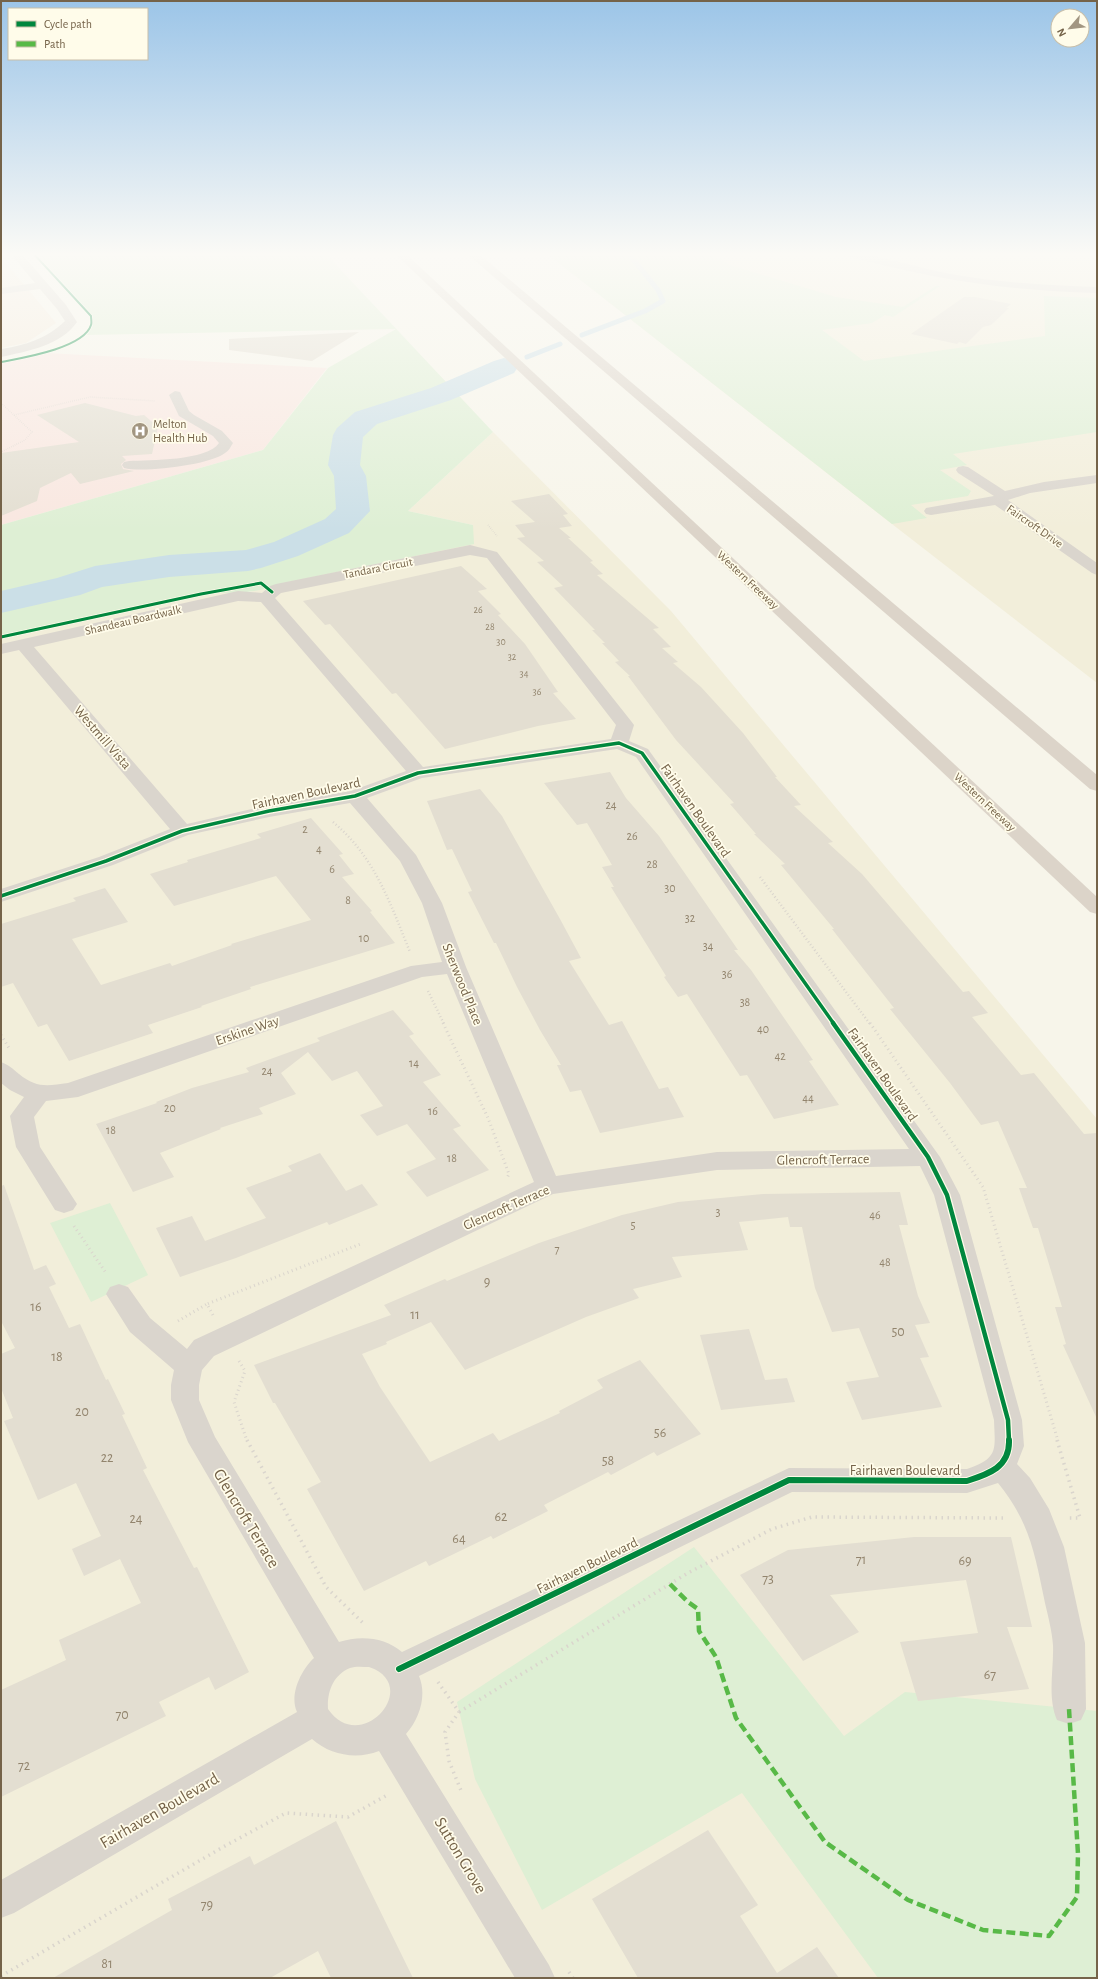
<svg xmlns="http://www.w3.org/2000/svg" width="1098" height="1979" viewBox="0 0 1098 1979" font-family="'Alegreya Sans',sans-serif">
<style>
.residential{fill:#f2eeda}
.commercial{fill:#f5eada}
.medical{fill:#f9e7e0}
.green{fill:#deefd4}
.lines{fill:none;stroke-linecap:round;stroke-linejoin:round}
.stream{stroke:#cbdfe7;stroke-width:5}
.river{fill:#cbdfe7;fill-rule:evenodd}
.building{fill:#e3ded1}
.path-far3{stroke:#dad5cd;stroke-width:1.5;stroke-dasharray:0.5 1.5;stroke-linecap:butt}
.path-far2{stroke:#dad5cd;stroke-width:2.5;stroke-dasharray:1 2.5;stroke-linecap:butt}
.path-far1{stroke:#dad5cd;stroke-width:3;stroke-dasharray:1 3.5;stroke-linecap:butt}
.path{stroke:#dad5cd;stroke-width:3.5;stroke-dasharray:1.5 4.5;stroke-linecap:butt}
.minor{fill:#dad5cd;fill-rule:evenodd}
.highway{fill:#dcd4c9;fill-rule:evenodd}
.quiet{stroke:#58b947;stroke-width:4.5;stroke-dasharray:9 4.5;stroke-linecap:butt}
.cycleway-far4-casing{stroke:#fffcea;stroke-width:3.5}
.cycleway-far3-casing{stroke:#fffcea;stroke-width:4.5}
.cycleway-far2-casing{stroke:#fffcea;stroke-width:6}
.cycleway-far1-casing{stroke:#fffcea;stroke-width:7}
.cycleway-casing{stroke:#fffcea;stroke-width:8}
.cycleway-far4{stroke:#00873e;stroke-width:2}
.cycleway-far3{stroke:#00873e;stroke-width:3}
.cycleway-far2{stroke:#00873e;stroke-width:3.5}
.cycleway-far1{stroke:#00873e;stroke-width:4.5}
.cycleway{stroke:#00873e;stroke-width:6}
.labels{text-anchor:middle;stroke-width:3.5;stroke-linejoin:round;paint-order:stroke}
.far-number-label{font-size:10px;fill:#92846d}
.far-poi-label{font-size:12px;fill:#756349;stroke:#fffcea;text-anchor:start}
.far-street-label{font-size:12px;fill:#756349;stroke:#fffcea}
.number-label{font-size:12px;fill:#92846d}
.street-label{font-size:14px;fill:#756349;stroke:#fffcea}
.near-number-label{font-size:14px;fill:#92846d}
.near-street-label{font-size:17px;fill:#756349;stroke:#fffcea}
</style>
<rect width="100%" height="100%" fill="#f7f5ea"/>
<g class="residential">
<path d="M546,253H1097V683L892,524Z"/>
<path d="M493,432L671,611L1097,1119V1978H1V639L218,593H246L473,525L408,511Z"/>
</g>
<path class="commercial" d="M1,257L56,323L26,343L1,348Z"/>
<path class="medical" d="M46,353L327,368L263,450L1,525V362Z"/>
<g class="green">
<path d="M34,253H325L493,432L408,511L473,525L474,544L283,583C262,592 241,593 218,593L1,639V525L263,450L328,368L396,329L84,335C92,330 95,325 91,315Z"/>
<path d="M546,253H711L730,265L836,297L903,307L936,286H940L893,317L885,315L872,323L822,330L864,361L1045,336L1044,296L1097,298V432L953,454L967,465L940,470L971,491L968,496L911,505L927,518L892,524Z"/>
<path d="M110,1203L148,1275L91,1302L50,1223Z"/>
<path d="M694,1547L844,1736L905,1692L1097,1711V1978H878L742,1793L542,1910L475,1779L457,1702Z"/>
</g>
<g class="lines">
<g class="stream">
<path d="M582,335L645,311L663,301L658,290L628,253"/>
<path d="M527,357L560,344"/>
</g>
<path class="river" d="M504,358L514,361L518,367L514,373L451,400L377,424L363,437L360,465L366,476L370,511L349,533L298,556L261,568L248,571L169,577L102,587L80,595L1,613V591L57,578L95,566L169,555L246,550L274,542L325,519L336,509L334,476L328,465L333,435L337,428L355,412L431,388L494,361Z"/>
</g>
<g class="building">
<path d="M964,297H975L1011,304L1006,308H1009L991,325L983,327L966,344L959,342L957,344L911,334Z"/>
<path d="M359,332L312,361L229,350V339Z"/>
<path d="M85,403L136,416L144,415L158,427L152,454L122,456L126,460L121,464L123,469L134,471L80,484L71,473L40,488L37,501L1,516V453L79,442L37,415Z"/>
<path d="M549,494L568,514L563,515L572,526L559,528L571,538H568L593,561L590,562L603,574L597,575L659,628L653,629L671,647L662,648L678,662L673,663L701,687L743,733L777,777H775L801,805L794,806L833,842L828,843L862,874L963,992L969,991L988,1013L972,1017L1021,1075L1034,1073L1084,1134L1097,1133V1419L1063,1345L1066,1344L1055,1307H1062L1038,1228H1033L1019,1188H1027L998,1121L981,1125L950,1083L890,1009L894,1008L832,929H834L781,865L785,864L754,834H756L730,804L734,803L676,740L628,676H630L615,662L619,661L602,643H605L592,630H595L554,588L563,586L537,562L544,561L517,538L525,537L515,525L535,522L511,501Z"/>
<path d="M461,566L487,589L478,591L501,614L498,615L525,644L558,692L553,693L576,719L538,726L445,749L396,693L392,694L330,624L325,625L303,601Z"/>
<path d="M610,772L626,798L659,836L738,950H734L751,970L813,1060L809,1061L839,1105L774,1119L747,1075L740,1076L687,994L678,997L664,977L666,976L611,887H614L602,867L612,865L587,823L577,825L544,783Z"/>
<path d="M480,789L502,816L560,919L581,958L569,961L609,1025L622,1021L659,1089L668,1087L684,1117L600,1133L581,1090L570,1092L557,1065H561L540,1030L517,987L496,943H494L468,892L472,891L452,849L447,850L427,801Z"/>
<path d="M311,818L343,854L339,855L354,874L342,877L372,911L370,912L395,943L250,987L251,989L201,1006L202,1007L148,1025L153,1033L69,1061L47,1024L38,1027L13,983L1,987V924L76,901L73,898L105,888L128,922L72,939L101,985L170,963L172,966L232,945L231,944L311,920L276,876L174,906L150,874L188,862L187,860L261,838L257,834Z"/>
<path d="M393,1010L414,1034L409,1036L441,1075L423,1082L461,1126L453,1129L489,1170L427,1197L406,1172L436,1159L407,1124L377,1136L360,1115L383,1106L357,1071L332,1081L308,1052L281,1073L296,1094L259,1108L263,1114L220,1128L221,1129L160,1153L174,1177L133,1192L96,1124L157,1103L156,1102L192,1088L249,1072L246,1068L320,1041L317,1038Z"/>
<path d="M320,1153L346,1191L362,1184L378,1205L329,1225L327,1222L236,1258L180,1277L156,1228L192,1216L205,1241L266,1218L246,1188L292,1171L288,1166Z"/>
<path d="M4,1185L34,1270L46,1265L56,1284L49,1287L69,1328L80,1324L106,1380L108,1379L125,1414L122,1415L147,1468L143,1470L194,1568L197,1567L249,1672L215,1690L209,1677L159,1702L166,1716L1,1797V1690L66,1660L59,1640L141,1603L120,1559L84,1576L72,1549L101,1536L76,1483L38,1500L4,1421L13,1418L1,1388V1354L15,1348L1,1321V1186Z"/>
<path d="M900,1192L908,1225H899L918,1296L930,1323L915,1325L929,1357L920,1358L942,1407L862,1420L846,1382L879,1377L859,1328L832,1332L815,1288L802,1227H790L788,1217L739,1222L748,1250L672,1257L682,1277L633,1289L639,1298L586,1317L465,1370L431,1322L386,1342L387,1344L362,1354L380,1387L430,1462L493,1433L499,1441L560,1413L559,1411L603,1388L597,1380L640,1360L701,1434L657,1456L654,1452L611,1475L608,1472L544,1505L548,1511L493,1539L491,1536L429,1566L426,1561L364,1591L307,1489L321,1482L275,1403H273L254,1365L391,1315L384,1305L445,1279L447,1281L539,1243L622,1215L678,1202L763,1194Z"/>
<path d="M749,1329L765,1380L787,1378L795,1402L721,1410L700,1335Z"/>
<path d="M914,1537H1011L1032,1627H1007L1029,1689L918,1701L900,1642L978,1633L966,1580L830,1595L859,1632L803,1661L740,1575L788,1550Z"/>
<path d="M336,1821L413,1978H331L318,1951L270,1978H53L172,1910L168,1899L250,1856L254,1865Z"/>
<path d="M708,1830L758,1905L740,1916L777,1973L817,1947L839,1978H638L592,1899Z"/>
</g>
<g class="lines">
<g class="path-far3">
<path d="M1,403L32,432L25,440L1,452"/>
<path d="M14,415L90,397L155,401"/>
<path d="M488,525L497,536"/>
</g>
<g class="path-far2">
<path d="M333,822C375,857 390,903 410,952"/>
<path d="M760,877L870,1024"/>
<path d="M428,991L444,1024"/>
</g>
<g class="path-far1">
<path d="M443,1023L488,1118L509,1174L507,1178"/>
<path d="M870,1023L983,1187L1058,1441"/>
<path d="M1,1035L9,1048"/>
<path d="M74,1226L106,1273"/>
<path d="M213,1315L207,1304L363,1243"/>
<path d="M178,1321L207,1304"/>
<path d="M239,1361L245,1371L234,1402L247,1441"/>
</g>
<g class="path">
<path d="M247,1440L326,1587L363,1623"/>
<path d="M1057,1440L1080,1518H1068"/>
<path d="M438,1682L459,1712L445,1732L449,1761L462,1793"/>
<path d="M459,1712L688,1573L772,1529L812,1517L1003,1518"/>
<path d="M569,1972L573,1978"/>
<path d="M1,1976L223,1847L286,1813L348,1817L389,1794"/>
</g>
<g class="minor">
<path d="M10,253H21L66,305L77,322C60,346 28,351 1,357V349C26,345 46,339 65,321L57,309L40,289L1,294V288L35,283Z"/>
<path d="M843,253C879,253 915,268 951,274C999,283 1048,285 1097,287V293C1008,291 930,279 844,255Z"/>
<path d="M175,391L180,392L189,411L194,415L222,431L233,443C231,446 229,451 225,453C210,465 143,473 124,468L122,465L124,462L129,461C149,460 207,461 219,443L213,436L179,416L169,395Z"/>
<path d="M963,466L968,467L1005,491L1044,482L1097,475V483L1030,493L1008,500L1097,563V575L1092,573L995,505L931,515L926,514L924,511L926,508L994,496L958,473L956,470L958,467Z"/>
<path d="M470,545L497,552L631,721L634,725L629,741L648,749L940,1157L960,1195L1022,1420L1024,1446L1017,1464L1030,1478L1049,1509L1064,1547L1085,1643L1086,1709L1081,1720L1069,1724L1057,1720C1047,1697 1054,1669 1053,1645C1052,1631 1048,1616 1045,1603C1035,1555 1030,1522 998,1483L967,1493L792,1492L419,1676C427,1695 420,1718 406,1734L549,1965L555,1978H515L379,1751C356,1760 330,1755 312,1739L14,1913L1,1918V1880L297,1712C289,1695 301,1670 314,1658L188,1442L171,1400V1385L174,1370L130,1332L106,1294L110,1287L119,1284L128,1287L150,1318L187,1349L194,1340L534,1182L447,974L422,977L78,1097L46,1101L34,1117L40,1147L77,1204L73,1210L64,1213L55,1210L16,1147L10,1116L24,1097L10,1090L1,1083V1062C9,1065 13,1069 19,1074C36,1088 47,1086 68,1083L411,966L442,962L422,903L400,861L350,803L269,817L188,835L113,865L1,902V889L99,857L170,829L19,650L1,654V644L238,591L262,593L270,586L276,584ZM470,555L487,558L616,725L611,739L423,767L275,598L281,593ZM238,601L261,602L406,771L351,791L269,805L187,824L34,647ZM617,749L636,757L909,1149L717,1152L556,1176L466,967L442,903L416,855L367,798L422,778ZM920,1166L934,1195L994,1420C995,1450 999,1458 967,1469L789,1468L402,1652C385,1637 360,1635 339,1642L215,1437L199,1400V1385L202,1370L214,1356L553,1194L717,1170ZM369,1667C423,1685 361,1757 328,1709C327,1692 333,1675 350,1668C356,1666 363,1667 369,1667Z"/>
</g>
<g class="highway">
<path d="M394,253H405L1097,897V914L1090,912Z"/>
<path d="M466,253H478L1097,775V791L1090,789Z"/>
</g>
<path class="quiet" d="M670,1584L688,1602L698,1609L699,1631L716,1657L736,1718L825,1842L908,1900L983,1930L1049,1936L1077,1897L1078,1854L1069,1709"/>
<g class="cycleway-far4-casing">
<path id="cycleway-far4" d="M1,362C22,358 84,348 91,325C92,323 91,319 91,316L33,253"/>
</g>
<g class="cycleway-far3-casing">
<path id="cycleway-far3" d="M1,637L201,594L261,583L272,592"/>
</g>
<g class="cycleway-far2-casing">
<path id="cycleway-far2" d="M1,896L106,861L182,831L269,811L355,796L418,773L619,743L642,753L834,1024"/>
</g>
<g class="cycleway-far1-casing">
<path id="cycleway-far1" d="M833,1023L928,1157L947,1195L1008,1420L1009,1441"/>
</g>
<g class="cycleway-casing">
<path id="cycleway" d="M399,1669L789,1480L967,1481C989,1474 1010,1467 1009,1440"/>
</g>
<use href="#cycleway-far4" class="cycleway-far4"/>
<use href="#cycleway-far3" class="cycleway-far3"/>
<use href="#cycleway-far2" class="cycleway-far2"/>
<use href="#cycleway-far1" class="cycleway-far1"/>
<use href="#cycleway" class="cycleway"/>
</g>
<linearGradient id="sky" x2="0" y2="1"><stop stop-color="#9cc5e8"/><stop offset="0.48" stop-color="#fbfaf6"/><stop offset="1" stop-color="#fbfaf6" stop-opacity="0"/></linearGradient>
<rect width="1098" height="530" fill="url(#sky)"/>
<defs>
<g id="hospital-disc" transform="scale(0.9)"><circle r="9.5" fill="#a29681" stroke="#fffcea"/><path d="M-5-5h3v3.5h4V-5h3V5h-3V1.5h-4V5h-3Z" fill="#fff"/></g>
</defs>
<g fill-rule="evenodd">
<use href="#hospital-disc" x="140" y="431"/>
</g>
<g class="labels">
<g class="far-number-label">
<text x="478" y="613">26</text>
<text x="490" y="630">28</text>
<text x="501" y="645">30</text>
<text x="512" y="660">32</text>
<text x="524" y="677">34</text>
<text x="537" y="695">36</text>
</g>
<g class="far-poi-label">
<text x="153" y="428">Melton<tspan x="153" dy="14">Health Hub</tspan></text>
</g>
<g class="far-street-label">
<text transform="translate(1035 526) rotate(35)" y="4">Faircroft Drive</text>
<text transform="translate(378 568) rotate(-11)" y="4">Tandara Circuit</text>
<text transform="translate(748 580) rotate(43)" y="4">Western Freeway</text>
<text transform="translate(133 620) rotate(-13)" y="4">Shandeau Boardwalk</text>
<text transform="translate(985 802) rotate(43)" y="4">Western Freeway</text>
</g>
<g class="number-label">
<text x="611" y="809">24</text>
<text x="305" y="833">2</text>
<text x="632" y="840">26</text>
<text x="319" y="853">4</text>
<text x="652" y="868">28</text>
<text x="332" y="873">6</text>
<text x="670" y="892">30</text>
<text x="348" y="904">8</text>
<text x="690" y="922">32</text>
<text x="364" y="942">10</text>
<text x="708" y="950">34</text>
<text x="727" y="978">36</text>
<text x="745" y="1006">38</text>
<text x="763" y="1033">40</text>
<text x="780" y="1060">42</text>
<text x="414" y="1067">14</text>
<text x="267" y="1075">24</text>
<text x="808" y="1102">44</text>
<text x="170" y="1112">20</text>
<text x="433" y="1115">16</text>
<text x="111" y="1134">18</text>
<text x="452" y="1162">18</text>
<text x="718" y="1216">3</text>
<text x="875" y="1219">46</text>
<text x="633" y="1229">5</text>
<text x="557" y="1253">7</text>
<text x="885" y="1266">48</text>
</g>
<g class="street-label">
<text transform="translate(103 737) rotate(49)" y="5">Westmill Vista</text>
<text transform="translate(306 793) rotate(-12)" y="5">Fairhaven Boulevard</text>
<text transform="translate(696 810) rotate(55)" y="5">Fairhaven Boulevard</text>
<text transform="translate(463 984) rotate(68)" y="5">Sherwood Place</text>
<text transform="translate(247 1030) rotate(-19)" y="5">Erskine Way</text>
<text transform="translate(883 1074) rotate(55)" y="5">Fairhaven Boulevard</text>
<text transform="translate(823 1159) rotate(-1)" y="5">Glencroft Terrace</text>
<text transform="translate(506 1207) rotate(-24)" y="5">Glencroft Terrace</text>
<text x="905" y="1475">Fairhaven Boulevard</text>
<text transform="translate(587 1565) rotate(-26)" y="5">Fairhaven Boulevard</text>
</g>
<g class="near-number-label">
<text x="487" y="1286">9</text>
<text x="36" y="1311">16</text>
<text x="415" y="1319">11</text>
<text x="898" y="1336">50</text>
<text x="57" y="1361">18</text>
<text x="82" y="1416">20</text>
<text x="660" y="1437">56</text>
<text x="107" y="1462">22</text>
<text x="608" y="1465">58</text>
<text x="501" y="1521">62</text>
<text x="136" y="1523">24</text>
<text x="459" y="1543">64</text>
<text x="861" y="1564">71</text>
<text x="965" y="1565">69</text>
<text x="768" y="1583">73</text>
<text x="990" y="1679">67</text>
<text x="122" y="1719">70</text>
<text x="24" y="1770">72</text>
<text x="207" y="1909">79</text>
<text x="107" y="1968">81</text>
</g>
<g class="near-street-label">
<text transform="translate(247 1518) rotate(59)" y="6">Glencroft Terrace</text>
<text transform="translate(159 1810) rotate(-30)" y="6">Fairhaven Boulevard</text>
<text transform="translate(461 1855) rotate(59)" y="6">Sutton Grove</text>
</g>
</g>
<rect width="1098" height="1979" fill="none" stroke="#756349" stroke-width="4"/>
<rect x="8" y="8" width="140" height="52" fill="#fffcea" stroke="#c8bfaa"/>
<rect x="16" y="21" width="20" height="6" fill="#00873e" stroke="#c8bfaa"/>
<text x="44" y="28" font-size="12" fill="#756349">Cycle path</text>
<rect x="16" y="41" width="20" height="6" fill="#58b947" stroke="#c8bfaa"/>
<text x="44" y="48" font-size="12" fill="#756349">Path</text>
<g transform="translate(1070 28) rotate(242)"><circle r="19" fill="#fffcea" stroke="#c8bfaa"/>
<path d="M0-3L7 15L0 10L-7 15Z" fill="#a29681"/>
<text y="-6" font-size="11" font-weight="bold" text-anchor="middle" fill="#756349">N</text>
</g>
</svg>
